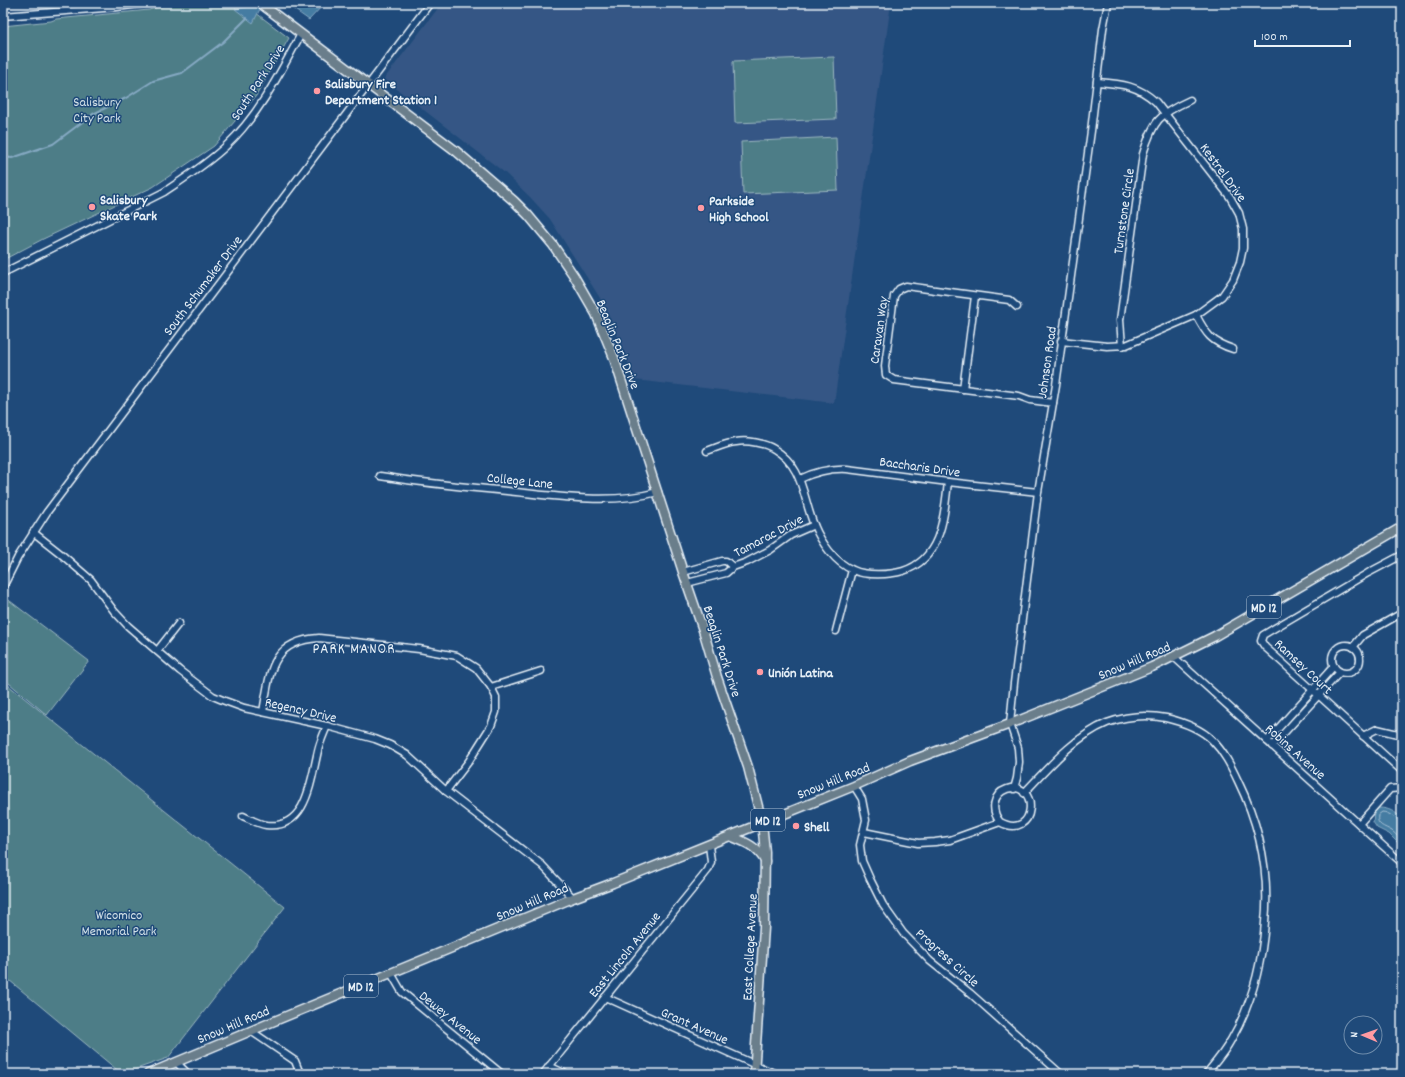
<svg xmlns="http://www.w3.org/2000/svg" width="1405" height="1077" viewBox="0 0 1405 1077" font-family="Dekko,sans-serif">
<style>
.built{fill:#365785}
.green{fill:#4e7d87;stroke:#9bb7c0}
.water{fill:#457ba2;stroke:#86aac4}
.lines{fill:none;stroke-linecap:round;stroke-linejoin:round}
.shore{stroke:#a7c2d6;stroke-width:1}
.stream{stroke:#86aac4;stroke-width:2}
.minor-casing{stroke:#e8f1f8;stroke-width:9}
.major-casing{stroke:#e8f1f8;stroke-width:11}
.minor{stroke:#1f4a7a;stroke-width:6}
.major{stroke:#6b7e8b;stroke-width:8}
.poi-dot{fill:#ff9aa2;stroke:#1f4a7a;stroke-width:1.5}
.labels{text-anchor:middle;stroke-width:3;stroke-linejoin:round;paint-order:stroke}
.shield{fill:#1f4a7a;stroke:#acbfd2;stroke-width:1}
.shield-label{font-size:13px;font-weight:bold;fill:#e8f1f8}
.street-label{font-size:14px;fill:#e8f1f8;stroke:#1f4a7a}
.poi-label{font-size:14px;font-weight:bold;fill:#e8f1f8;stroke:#1f4a7a;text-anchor:start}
.park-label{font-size:14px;fill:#d1e0e7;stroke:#1f4a7a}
.neighbourhood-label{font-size:15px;letter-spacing:1px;fill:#e8f1f8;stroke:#1f4a7a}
</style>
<rect width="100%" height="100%" fill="#1f4a7a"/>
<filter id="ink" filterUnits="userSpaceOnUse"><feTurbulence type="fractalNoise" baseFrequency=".025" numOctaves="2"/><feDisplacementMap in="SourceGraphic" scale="8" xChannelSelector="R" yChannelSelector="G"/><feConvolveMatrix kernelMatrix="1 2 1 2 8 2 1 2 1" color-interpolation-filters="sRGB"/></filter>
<g filter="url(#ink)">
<path class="built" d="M442,3H891L834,403L635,380L613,325L600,298L550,219L530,197L505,173L384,79Z"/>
<g class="green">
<path d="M172,3H243L289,38L256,96L214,146L153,187L43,239L3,260V26L51,21L56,19L149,10Z"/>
<path d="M834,57L836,119L735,123L733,61Z"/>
<path d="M836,137L838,190L743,194L741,142Z"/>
<path d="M6,598L89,661L47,715L3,678V605Z"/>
<path d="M3,681L285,907L168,1058L122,1074L3,975Z"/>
</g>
<g class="water">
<path d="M249,3H263L253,23L235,9L247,7Z"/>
<path d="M285,3H325L309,20Z"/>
<path d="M1379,808C1389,808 1395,812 1402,818V847L1389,834L1377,828L1373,822L1374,813Z"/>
</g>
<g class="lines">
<path class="shore" d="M1402,821C1395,820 1390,812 1382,812L1378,815C1376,826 1384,826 1392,831C1396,834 1399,838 1402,841"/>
<path class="stream" d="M3,157L12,158L53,144L93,114L126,98L153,81L182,73L223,42L247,18"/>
<g class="minor-casing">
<g id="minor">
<path d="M3,16L117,7L147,3"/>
<path d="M3,273L164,192C185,178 207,164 226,146C259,115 280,73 301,34"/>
<path d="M1017,307L1009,300L906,286L899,289L894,296L885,366L886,375L894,380L1019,396L1030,400L1053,403"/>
<path d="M1196,315C1206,334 1211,342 1233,349"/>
<path d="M1061,341L1107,346L1126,345L1196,315L1222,296L1233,280L1240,262L1243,248V229L1239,213L1230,197L1156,102C1137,85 1122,84 1097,82"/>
<path d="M1122,346L1120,320L1143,154C1153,121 1159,114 1190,100"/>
<path d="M963,389L975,296"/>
<path d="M707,451C716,448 726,443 736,442C747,440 765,443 774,449C804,467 802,496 814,525C821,542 835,563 853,570C865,576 890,575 903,571C942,559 944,516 948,482"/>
<path d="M380,476C422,483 464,487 507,491C557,496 609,505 658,492"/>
<path d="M800,479C815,472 830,468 847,469L948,482L1038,492"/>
<path d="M33,532L61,554L91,580L114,611L128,626L180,671L213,696L225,701L244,708L327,726L375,739L390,745L407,755L446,791L542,865L573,898"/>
<path d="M1402,555L1368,573L1263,635L1261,641L1265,647L1283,663L1402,771"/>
<path d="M683,572L722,561H726L733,567"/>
<path d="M687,583L726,573L733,567L747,562L770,550L791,535L814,525"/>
<path d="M3,587L18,557L47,512L430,3"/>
<path d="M836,631L852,570"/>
<circle cx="1346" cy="659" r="14"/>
<path d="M1353,647L1363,635L1402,613"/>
<path d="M157,651L179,623"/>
<path d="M1174,657L1402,863"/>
<path d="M491,687L541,671"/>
<path d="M263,712C270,673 270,641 319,638L419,649L457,656L476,668L491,687L496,697V712L491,726L469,761L446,791"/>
<path d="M1363,736L1377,729L1402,735"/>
<path d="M1267,741L1334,666"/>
<path d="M1272,746L1340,672"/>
<path d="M854,786L862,799L866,820L860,845L862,861L870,879L883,905L903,933L930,961L970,993L1061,1074"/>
<path d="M1014,789L1017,778L1019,762L1018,748L1010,724L1014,683L1038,492L1056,385L1091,131L1103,29L1108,3"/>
<path d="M1024,793C1047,769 1075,736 1107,723C1126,716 1146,714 1166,718C1183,722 1200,728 1212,740C1224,752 1231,766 1238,781C1259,824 1270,873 1265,922C1262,963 1252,1004 1231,1040C1224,1053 1215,1063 1206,1074"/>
<path d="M243,816C250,819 258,824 266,825C309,830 311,776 319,747C321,740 324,733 327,726"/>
<path d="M1359,824L1390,789L1402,788"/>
<path d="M864,832L918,843L935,842L950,840L1000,822C1037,842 1040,779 1007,789C992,794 991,811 1000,822"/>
<path d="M391,973L402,992L502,1074"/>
<path d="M605,997L776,1074"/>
<path d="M251,1031L295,1061L299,1071L298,1074"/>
<path d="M176,1062L188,1074"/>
<path d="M549,1066L566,1074"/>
<path d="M543,1074L708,870L711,862L709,845"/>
</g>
</g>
<g class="major-casing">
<g id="major">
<path d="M260,3L456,151L514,201L528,215L553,245L574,276L596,314L614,358L683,572L704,633L717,677L748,767L762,822L765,852L764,928L754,1074"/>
<path d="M730,836C745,842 757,846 765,861"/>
<path d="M148,1074L272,1022L573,898L613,883L854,786L910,761L1010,724L1152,667L1215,636L1402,527"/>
</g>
</g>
<use href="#minor" class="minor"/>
<use href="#major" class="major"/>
</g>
</g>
<g class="poi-dot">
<circle cx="317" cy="91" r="4"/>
<circle cx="92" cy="207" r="4"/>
<circle cx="701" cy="208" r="4"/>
<circle cx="760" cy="672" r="4"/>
<circle cx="796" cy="826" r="4"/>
</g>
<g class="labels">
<g class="shield">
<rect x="1247" y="596" width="34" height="22" rx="3"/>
<rect x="751" y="809" width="34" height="22" rx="3"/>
<rect x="344" y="975" width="34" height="22" rx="3"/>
</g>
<g class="shield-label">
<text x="1264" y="612">MD 12</text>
<text x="768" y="825">MD 12</text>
<text x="361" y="991">MD 12</text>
</g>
<g class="street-label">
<text transform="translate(257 82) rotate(-57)" y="5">South Park Drive</text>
<text transform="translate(1224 172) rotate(54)" y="5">Kestrel Drive</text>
<text transform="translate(1123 211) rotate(-82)" y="5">Turnstone Circle</text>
<text transform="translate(202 285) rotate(-53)" y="5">South Schumaker Drive</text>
<text transform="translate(878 330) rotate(-82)" y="5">Caravan Way</text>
<text transform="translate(619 344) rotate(68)" y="5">Beaglin Park Drive</text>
<text transform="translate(1046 362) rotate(-82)" y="5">Johnson Road</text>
<text transform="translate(920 466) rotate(8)" y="5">Baccharis Drive</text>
<text transform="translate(520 480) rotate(6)" y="5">College Lane</text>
<text transform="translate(768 535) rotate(-28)" y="5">Tamarac Drive</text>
<text transform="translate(723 651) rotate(72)" y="5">Beaglin Park Drive</text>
<text transform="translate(1134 660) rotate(-23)" y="5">Snow Hill Road</text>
<text transform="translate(1304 666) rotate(43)" y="5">Ramsey Court</text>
<text transform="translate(301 709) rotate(13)" y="5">Regency Drive</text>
<text transform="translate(1296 751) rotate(42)" y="5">Robins Avenue</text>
<text transform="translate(833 780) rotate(-22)" y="5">Snow Hill Road</text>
<text transform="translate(532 901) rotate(-23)" y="5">Snow Hill Road</text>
<text transform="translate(749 947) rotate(-87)" y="5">East College Avenue</text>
<text transform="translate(624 954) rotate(-51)" y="5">East Lincoln Avenue</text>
<text transform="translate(948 957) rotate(42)" y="5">Progress Circle</text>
<text transform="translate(451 1017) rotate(39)" y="5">Dewey Avenue</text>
<text transform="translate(233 1024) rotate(-23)" y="5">Snow Hill Road</text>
<text transform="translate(695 1025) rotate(24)" y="5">Grant Avenue</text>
</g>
<g class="poi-label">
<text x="325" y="88">Salisbury Fire<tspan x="325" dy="16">Department Station 1</tspan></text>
<text x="100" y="204">Salisbury<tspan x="100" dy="16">Skate Park</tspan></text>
<text x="709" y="205">Parkside<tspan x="709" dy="16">High School</tspan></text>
<text x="768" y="677">Unión Latina</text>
<text x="804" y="831">Shell</text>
</g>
<g class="park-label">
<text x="97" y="106">Salisbury<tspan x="97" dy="16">City Park</tspan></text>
<text x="119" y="919">Wicomico<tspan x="119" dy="16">Memorial Park</tspan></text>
</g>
<g class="neighbourhood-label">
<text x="354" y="653">PARK MANOR</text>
</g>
</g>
<rect width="1405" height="1077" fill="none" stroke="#1f4a7a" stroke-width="16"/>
<rect x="8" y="8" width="1389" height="1061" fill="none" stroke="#e8f1f8" stroke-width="1.5" filter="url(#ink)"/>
<g transform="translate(1363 1035) rotate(272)"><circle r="19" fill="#1f4a7a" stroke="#6f8dac"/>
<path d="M0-3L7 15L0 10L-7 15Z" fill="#ff9aa2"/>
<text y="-6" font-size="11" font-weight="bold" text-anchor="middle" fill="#e8f1f8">N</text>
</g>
<path d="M1255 40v6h95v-6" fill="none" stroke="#e8f1f8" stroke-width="2"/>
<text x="1261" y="40" font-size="12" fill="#e8f1f8" stroke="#1f4a7a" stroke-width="3" paint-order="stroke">100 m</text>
</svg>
